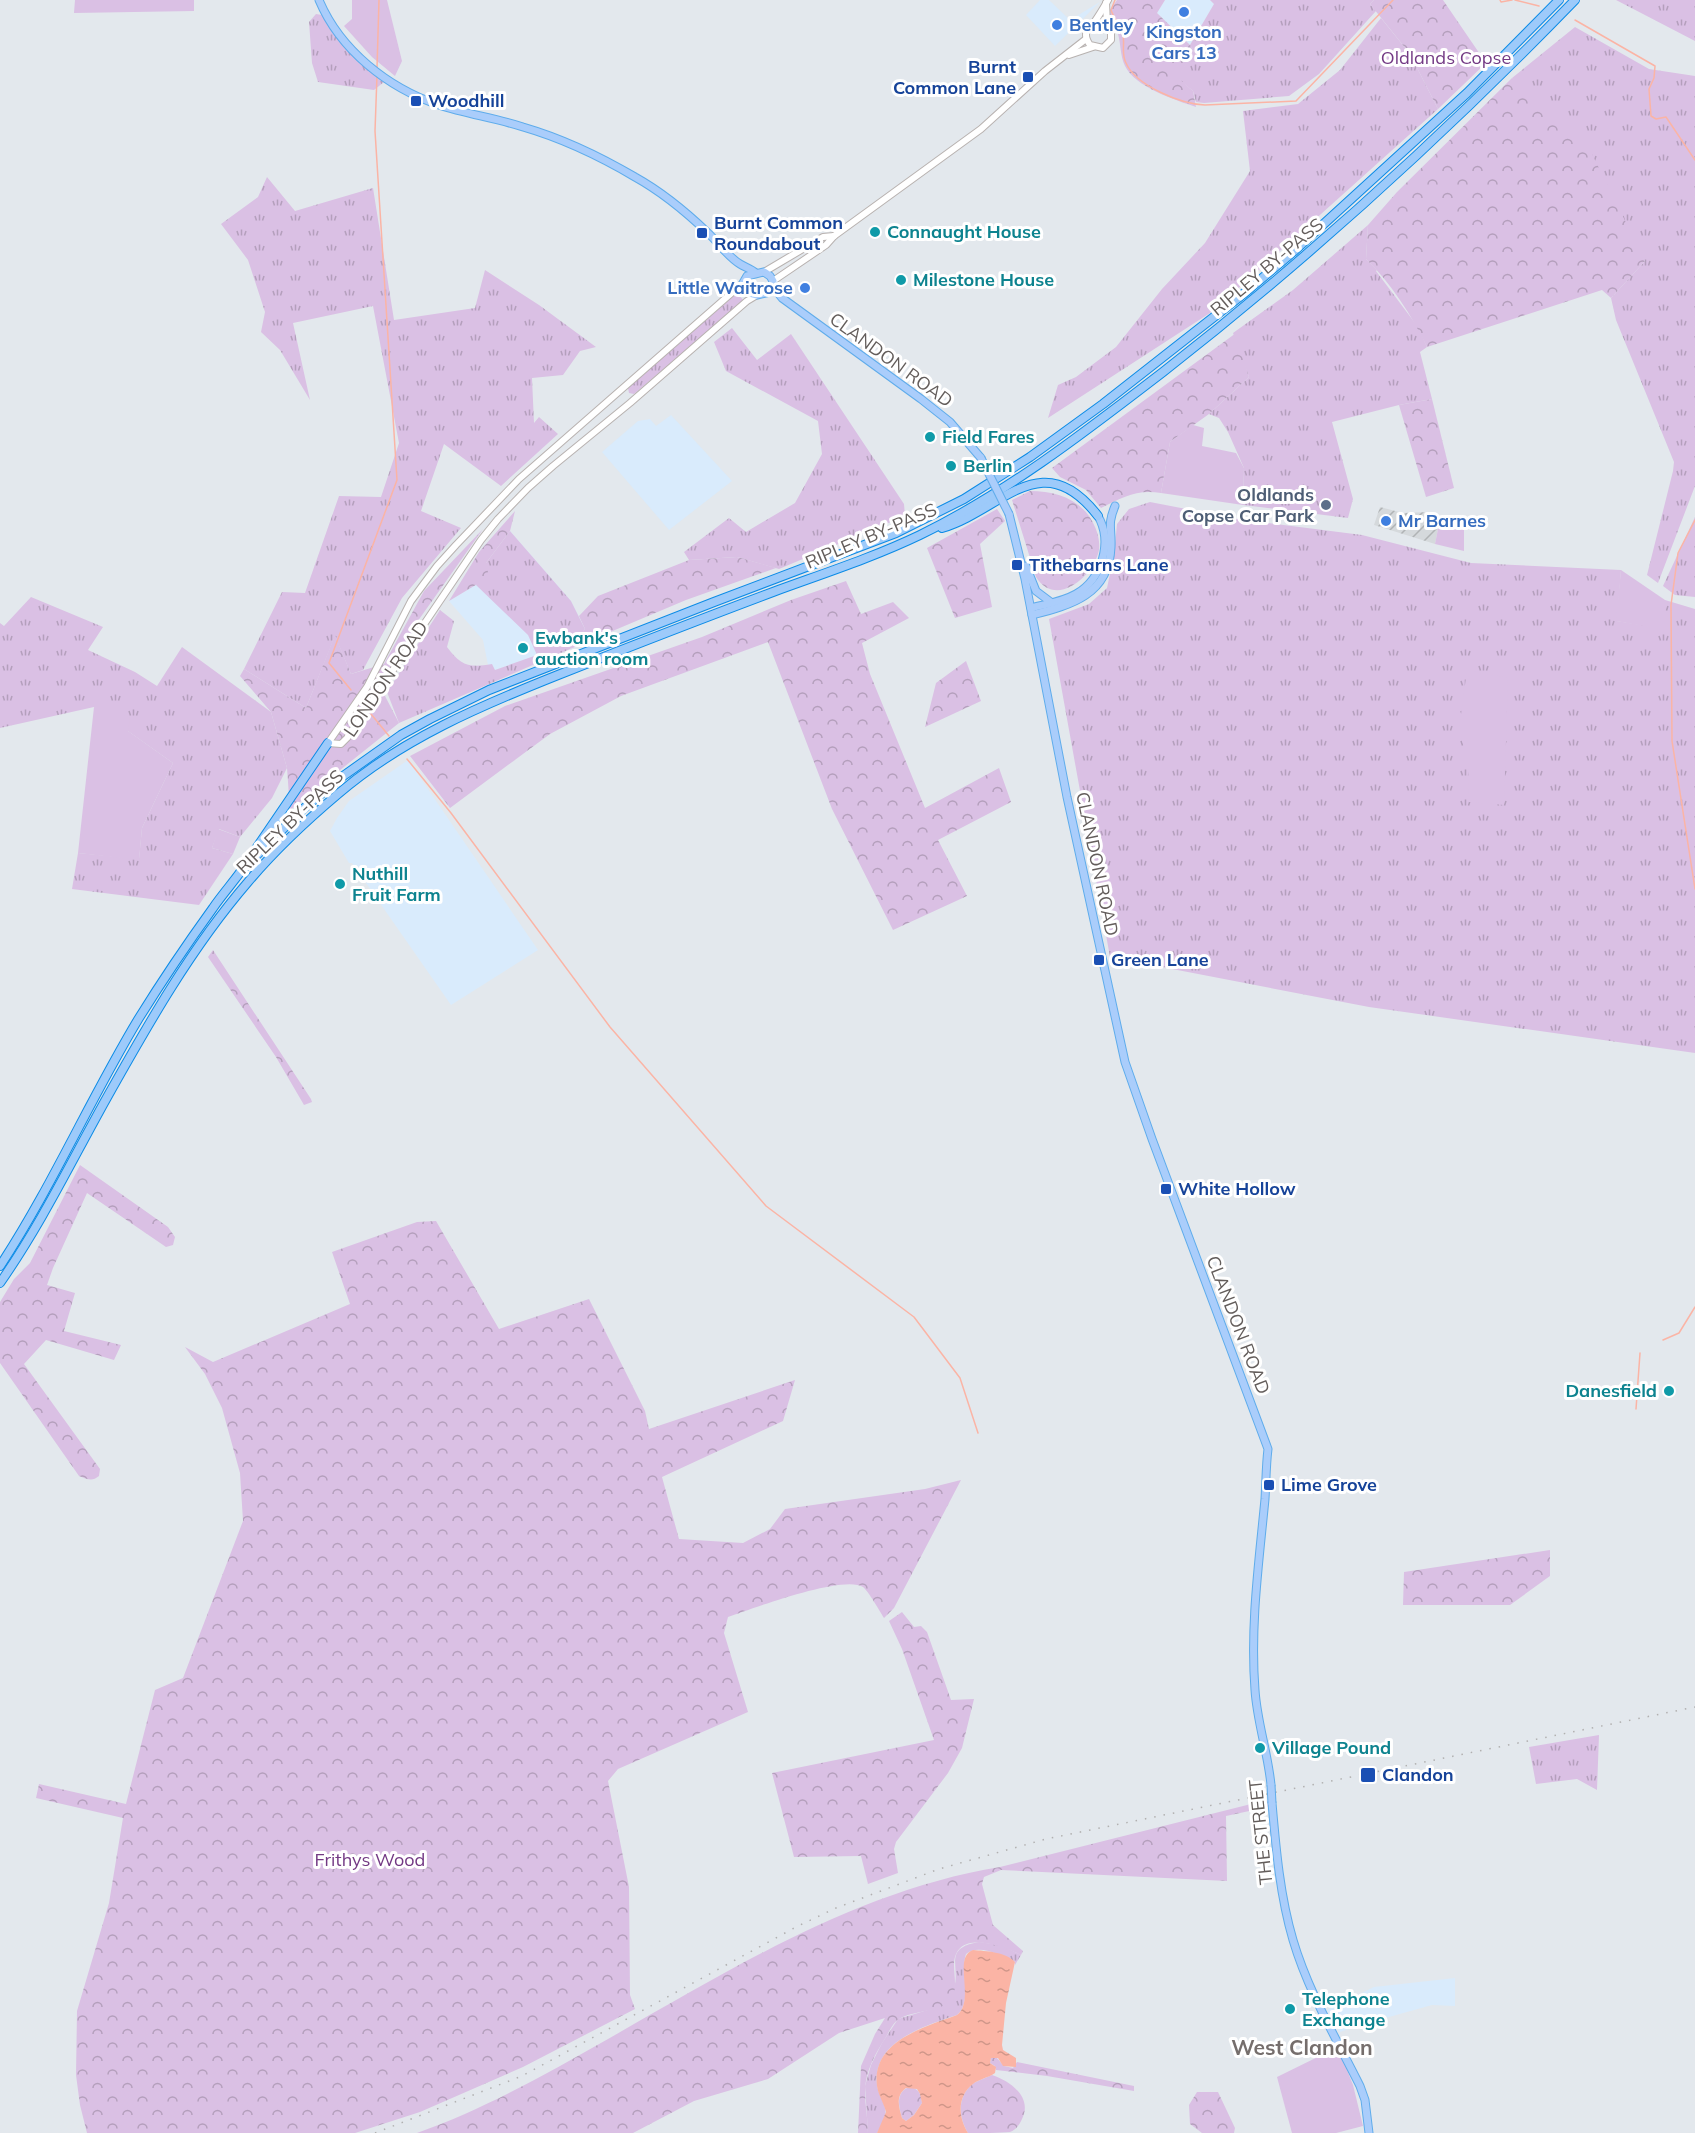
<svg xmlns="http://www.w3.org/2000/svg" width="1695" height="2133" viewBox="0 0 1695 2133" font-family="Mulish,sans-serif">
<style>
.commercial{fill:#d9ebfc}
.industrial{fill:url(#industrial-furrows)}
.grass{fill:url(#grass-tufts)}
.forest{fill:url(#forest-crowns)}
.green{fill:#dac0e4}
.water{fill:url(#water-ripples);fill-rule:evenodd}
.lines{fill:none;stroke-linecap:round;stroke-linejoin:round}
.stream{stroke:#fbb4a5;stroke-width:1.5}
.secondary-casing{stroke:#b8b2b0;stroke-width:8}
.primary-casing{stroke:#5faceb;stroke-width:9}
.trunk-casing{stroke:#0b8be6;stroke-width:10}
.secondary{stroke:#fff;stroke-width:6}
.primary{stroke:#aacdfb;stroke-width:7}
.trunk{stroke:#9dcafa;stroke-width:8}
.rail{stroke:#b1b0b0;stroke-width:1.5;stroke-dasharray:1.5 8;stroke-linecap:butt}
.primary-bridge-casing{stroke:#5faceb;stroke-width:9;stroke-linecap:butt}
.primary-bridge{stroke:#aacdfb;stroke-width:7}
.shop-dot{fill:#3f7fe0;stroke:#fff;stroke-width:2}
.transit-dot{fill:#1a4fb4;stroke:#fff;stroke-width:2}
.culture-dot{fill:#0f9aa8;stroke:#fff;stroke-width:2}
.service-dot{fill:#5c6f8a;stroke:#fff;stroke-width:2}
.labels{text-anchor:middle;stroke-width:6;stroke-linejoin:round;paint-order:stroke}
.shop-label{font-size:18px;font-weight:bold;fill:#366cbe;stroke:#fff;text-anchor:start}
.park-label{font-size:18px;fill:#733984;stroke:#fff}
.transit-label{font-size:18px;font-weight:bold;fill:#164399;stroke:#fff;text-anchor:start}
.culture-label{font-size:18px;font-weight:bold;fill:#0d838f;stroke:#fff;text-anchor:start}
.street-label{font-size:18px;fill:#635d5b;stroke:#fff}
.service-label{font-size:18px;font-weight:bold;fill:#4e5e75;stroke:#fff;text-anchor:end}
.quarter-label{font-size:21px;font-weight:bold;fill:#756e6c;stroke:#fff}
</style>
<defs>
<pattern id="industrial-furrows" width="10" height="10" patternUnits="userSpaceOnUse" patternTransform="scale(1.5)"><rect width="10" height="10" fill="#d5d9dc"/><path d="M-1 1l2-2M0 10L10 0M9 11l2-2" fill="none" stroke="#b0b3b5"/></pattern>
<pattern id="grass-tufts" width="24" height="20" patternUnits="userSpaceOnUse" patternTransform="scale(1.5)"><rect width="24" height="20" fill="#dac0e4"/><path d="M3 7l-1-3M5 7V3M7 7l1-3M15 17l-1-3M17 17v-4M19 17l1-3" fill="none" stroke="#b49fbc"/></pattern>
<pattern id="forest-crowns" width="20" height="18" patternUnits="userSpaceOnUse" patternTransform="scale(1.5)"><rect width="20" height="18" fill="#dac0e4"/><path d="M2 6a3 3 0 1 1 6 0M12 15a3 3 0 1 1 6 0" fill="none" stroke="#b49fbc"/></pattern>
<pattern id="water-ripples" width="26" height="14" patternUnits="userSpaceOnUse" patternTransform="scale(1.5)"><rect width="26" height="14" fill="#fbb4a5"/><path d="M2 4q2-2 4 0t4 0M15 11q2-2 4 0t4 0" fill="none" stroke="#cf9689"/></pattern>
</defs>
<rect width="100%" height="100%" fill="#e3e8ed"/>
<g class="commercial">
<path d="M1040,0H1049L1070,20L1100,2L1055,46L1026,15Z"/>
<path d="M1165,0H1210L1214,4L1190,45L1157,13Z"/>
<path d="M671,415L732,481L669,530L602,452L638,421L650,419L656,426Z"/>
<path d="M510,531L571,601L585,629L553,650L495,670L488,665L483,640L449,601L489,577Z"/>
<path d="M408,760L538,950L451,1005L352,863H349L330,831L337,818L349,801Z"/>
<path d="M1455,1978V2006L1432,2005L1364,2024L1340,2032L1327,2010L1374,1987Z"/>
</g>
<path class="industrial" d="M1380,507L1403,513L1430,512L1439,524L1435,544L1374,525Z"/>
<g class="grass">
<path d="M1210,0H1374L1370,4L1376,11L1319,74L1289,96L1204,103L1196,102L1193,91L1177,78L1194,51L1190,45L1214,4Z"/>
<path d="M1616,0H1695V41Z"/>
<path d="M316,14L322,15L373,74L384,82L374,90L318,82L312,63L309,22Z"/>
<path d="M1381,18L1410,54L1438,109L1213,311L1048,418L1058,385L1076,377L1116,347L1162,289L1205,243L1250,171L1243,111L1298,104L1340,70Z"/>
<path d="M1575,27L1649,69L1695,76V486L1658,583L1647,575L1673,471L1674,462L1616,320L1611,298L1645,261L1512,78Z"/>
<path d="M267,177L295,211L373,188L394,320L475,308L485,270L539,305L596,347L580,351L563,375L532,378L534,423L539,417L558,434L501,486L444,444L421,511L461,528L402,598L363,670L351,674L335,636L306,708L244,669L282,592L305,593L339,496L381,497L399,443L373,306L293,323L310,400L280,350L261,332L265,312L248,260L221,224L258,197Z"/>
<path d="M1368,225L1366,259L1377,270L1376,271L1418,327L1427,347L1420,352L1432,399L1399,405L1332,422L1353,499L1348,518L1243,505L1244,468L1228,432L1219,418L1209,414L1249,377L1233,333L1293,290Z"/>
<path d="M737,293L744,301L634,394L629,393L628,388L631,385Z"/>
<path d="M732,328L757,360L791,334L904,504L905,516L779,569L737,557L689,560L684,552L729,518L746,532L795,503L822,454L818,421L726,371L714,342Z"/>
<path d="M1150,502L1238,519L1362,535L1471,563L1621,570L1617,621L1665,629V600L1695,609V1053L1369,1007L1110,957L1049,619L1089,604L1107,588L1114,555L1117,524L1129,509Z"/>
<path d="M1695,517V597L1675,595L1663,586Z"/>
<path d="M510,531L571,601L585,629L570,649L399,723L387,692L440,610L454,621L447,647C461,666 469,668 492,664L495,670L537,655L528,635L476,585L486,563Z"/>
<path d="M31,597L103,627L88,650L135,672L157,686L182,647L271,712L287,768L272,798L240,837L219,829L212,848L233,854L199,905L72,889L78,853L139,859L142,828L173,763L94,707L0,728V623L4,626Z"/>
<path d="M1599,1735L1597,1790L1577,1779L1536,1784L1529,1747Z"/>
<path d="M979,1942L1000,1945L1021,1955L1015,1965V1962C1002,1956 979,1943 966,1954C960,1971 973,2002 957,2015C925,2026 872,2041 877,2085C878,2095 888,2106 885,2116C884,2122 880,2128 877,2133H868L865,2086L871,2065L882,2043L898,2019L944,2005C947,2000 952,1994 954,1988C961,1967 942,1948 979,1942Z"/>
</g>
<g class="forest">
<path d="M1117,0H1165L1157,13L1190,45L1194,51L1178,78L1193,91L1196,107C1175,100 1135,87 1125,66C1120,55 1121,45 1118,34C1117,27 1111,20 1108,13Z"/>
<path d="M1374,0H1443L1486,63L1438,109L1410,54L1370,4Z"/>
<path d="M1512,78L1590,150L1645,261L1611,298L1602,290L1427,347C1412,316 1391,283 1366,259L1368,225L1397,192Z"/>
<path d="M1236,333L1249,377L1209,414L1170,442L1161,493C1137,489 1123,497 1101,508L1086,490L1060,477L1052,468Z"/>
<path d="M1432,399L1454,488L1426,497L1399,405Z"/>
<path d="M1030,491C1057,491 1084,500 1095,527C1098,533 1100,543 1099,550C1094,576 1056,609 1036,577L1012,500Z"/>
<path d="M997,509L1005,521L980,544L992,607L955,618L927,548Z"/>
<path d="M515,511L510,531L486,563L489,577L449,601L479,552Z"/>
<path d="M483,529L415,625L385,696L399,723L290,810L287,768L271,712L240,676L244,669L306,708L335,635L351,674L384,664L424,591Z"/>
<path d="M737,557L776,568L686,600L570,649L585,629L579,616L598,596L689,560Z"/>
<path d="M846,581L861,614L893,602L909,618L862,643L870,674L925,808L999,768L1011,802L938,840L967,896L893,930L832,809L768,642L621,696L550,734L450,808L410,756L505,706L702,637L791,600Z"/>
<path d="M966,661L981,701L925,727L936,683Z"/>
<path d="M213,950L311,1099L312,1102L304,1105L276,1057L208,957Z"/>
<path d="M80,1165L168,1227L175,1237L173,1245L166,1247L87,1193L53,1268L47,1285L75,1293L64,1331L121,1345L114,1360L46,1340L24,1364L100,1469L99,1476C92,1482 87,1479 79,1476L0,1363V1302L14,1279L30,1263Z"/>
<path d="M436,1221L499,1329L589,1299L645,1411L649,1429L795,1380L783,1421L662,1477L679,1539L743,1543L770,1529L785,1509L925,1489L961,1480L894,1608L884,1618C879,1610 869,1592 863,1587C844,1574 751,1609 728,1617L724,1633L748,1712L618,1769L608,1781L629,1887L630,1995L635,2009L523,2067L420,2112L355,2133H87L80,2105L76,2075L77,2011L109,1903L123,1818L36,1798L39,1784L126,1804L155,1690L183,1678L243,1521L240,1473L222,1408L205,1374L185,1347L213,1362L350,1304L332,1252L417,1222Z"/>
<path d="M1550,1550V1576L1510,1605H1403L1404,1572Z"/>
<path d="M902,1612L914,1627L921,1626L927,1632L951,1700L974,1699L962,1748L948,1773L896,1842L894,1849L898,1873L868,1884L861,1856L794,1857L772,1773L934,1740L902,1649L889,1621Z"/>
<path d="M1267,1800L1268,1807L1226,1816L1227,1881L1001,1870L984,1877L982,1884L993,1925L1023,1951L1021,1955C1002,1946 955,1928 954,1965C954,1976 958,1992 950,2001C941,2011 915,2011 903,2017C894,2020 890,2030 886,2037C875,2054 865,2072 865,2092C865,2106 868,2119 868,2133H858L861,2066L875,2034L885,2018L839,2033L768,2079L694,2101L633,2133H417C485,2109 546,2074 608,2039C731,1969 858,1890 1000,1867Z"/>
<path d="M996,2057L1004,2066L1013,2068L1017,2062L1134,2086V2091L1047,2076L996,2070L995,2066L990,2063L991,2058Z"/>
<path d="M992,2075C1010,2081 1033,2097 1022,2119C1020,2124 1016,2130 1010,2132C1001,2133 979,2133 968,2133C958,2117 957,2095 974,2083C979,2080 986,2078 992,2075Z"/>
<path d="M909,2087C919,2088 921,2094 922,2103L914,2115L906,2121L902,2118C899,2106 895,2093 909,2087Z"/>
<path d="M1197,2092H1218L1235,2128L1234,2133H1202L1190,2124L1189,2105Z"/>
</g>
<g class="green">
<path d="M75,0H194V11L74,13Z"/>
<path d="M352,0H387L402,61L395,76L372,57L344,26L352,19Z"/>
<path d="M1193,425L1204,428L1202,446L1236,453L1244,468L1243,505L1161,493L1170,442Z"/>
<path d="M1439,524L1464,525V551L1435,544Z"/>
<path d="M1621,570L1665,600V630L1616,621Z"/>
<path d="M1467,670L1508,678L1504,805L1469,802L1468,762L1459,729Z"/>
<path d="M94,707L130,717L128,731L173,763L142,828L139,860L78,853Z"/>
<path d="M218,829L240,837L233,854L212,848Z"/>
<path d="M1338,2047L1353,2085L1363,2126L1336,2133H1292L1277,2077Z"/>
</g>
<path class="water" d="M973,1950C986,1951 1006,1952 1015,1962L1006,2003L1002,2045L1003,2050L1016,2058V2067L1003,2066L998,2058H991L990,2063L996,2067L995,2073C988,2078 979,2079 973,2084C957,2096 958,2117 968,2133H877L886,2112C884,2103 878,2095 877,2086C871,2041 925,2027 957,2015C976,2000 952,1957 973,1950ZM906,2088L917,2089L920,2094L922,2103L914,2115L906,2121L902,2118C899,2107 895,2096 906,2088Z"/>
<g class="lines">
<g class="stream">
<path d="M1115,0L1111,10C1114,19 1121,26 1123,35C1125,45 1121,53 1126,63C1136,86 1181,104 1205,105L1296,101L1393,0"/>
<path d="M1500,0L1501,2L1512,0"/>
<path d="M1515,0L1539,6"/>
<path d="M1575,20L1655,66L1654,78L1649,89L1651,116L1656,119L1666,117L1695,160"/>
<path d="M377,68L379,0"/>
<path d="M1695,520L1678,553L1671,605L1672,741L1695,889"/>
<path d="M351,690L329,663L397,480L375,131L377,75"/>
<path d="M371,714L389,736"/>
<path d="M407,759L451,813L610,1027L766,1206L914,1317L960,1378L978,1433"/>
<path d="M1663,1340L1679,1333L1695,1307"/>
<path d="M1636,1409L1640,1353"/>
</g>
<g class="secondary-casing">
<g id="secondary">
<path d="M1106,3L1107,25"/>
<path d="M1093,23L1104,24L1111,31V40L1103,48L1090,45C1082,34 1087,29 1095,21C1100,14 1104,7 1108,0"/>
<path d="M1069,55L1093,47"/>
<path d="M764,272L823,237L834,236"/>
<path d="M773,281L826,245L834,236L981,129L1045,71L1086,39"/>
<path d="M743,283L519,479L456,545L437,566L411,601L367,687L328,743L341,744L347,738L481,540L498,519L528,488L553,466L630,403L747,301L757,295"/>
</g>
</g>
<g class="primary-casing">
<g id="primary">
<path d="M319,0C340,50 388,88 439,105C466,114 495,118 523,127C561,138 601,157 635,177C662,192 685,211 707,232C718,242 728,257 740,264C745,267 751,269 756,273"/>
<path d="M764,272L770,276L773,281L770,292L757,295L746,292L743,283L747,276Z"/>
<path d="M773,287L782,298L921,399L950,422L981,458"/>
<path d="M1009,514L1025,579L1067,797L1125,1062L1152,1139L1268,1449C1266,1465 1266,1482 1265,1499C1259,1562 1250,1626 1255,1690C1257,1722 1268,1753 1271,1785"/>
<path d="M1026,566L1036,591L1052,603"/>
<path d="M1031,608C1046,604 1062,602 1076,594C1102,579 1113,542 1098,516"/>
<path d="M1032,615C1071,605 1109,595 1111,547C1112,528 1107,525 1115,506"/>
<path d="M1272,1803C1276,1849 1280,1896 1293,1940C1308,1991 1336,2038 1360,2086L1365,2100L1369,2133"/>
</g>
</g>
<g class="trunk-casing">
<g id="trunk">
<path d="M942,528C1002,510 1042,443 1098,516"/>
<path d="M245,867L303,809L339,779L401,735L430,719L489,690L714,602L896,533L964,499L1030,457L1103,404L1247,291L1293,252L1467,93L1559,0"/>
<path d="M0,1266C52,1187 90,1099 139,1018C162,981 187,944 213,908C226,889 242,873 253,853L328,743"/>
<path d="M0,1283C41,1224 70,1164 105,1101C147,1026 191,948 248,882C275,850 306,821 338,794C402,739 480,706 558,675C629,647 701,619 773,592C822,574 872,558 920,535C1008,492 1085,432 1163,372C1309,258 1446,133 1575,0"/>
</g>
</g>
<use href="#secondary" class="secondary"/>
<use href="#primary" class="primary"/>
<use href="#trunk" class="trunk"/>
<path class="rail" d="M375,2133L522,2076L796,1927L836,1908L939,1869L1046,1839L1695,1707"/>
<g class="primary-bridge-casing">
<g id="primary-bridge">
<path d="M981,458L1009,514"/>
<path d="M1271,1785L1272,1803"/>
</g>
</g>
<use href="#primary-bridge" class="primary-bridge"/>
</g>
<g class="shop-dot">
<circle cx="1184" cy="12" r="6"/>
<circle cx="1057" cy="25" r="6"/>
<circle cx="805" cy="288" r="6"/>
<circle cx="1386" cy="521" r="6"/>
</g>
<g class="transit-dot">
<rect x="1022" y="71" width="12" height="12" rx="3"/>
<rect x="410" y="95" width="12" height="12" rx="3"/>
<rect x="696" y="227" width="12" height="12" rx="3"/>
<rect x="1011" y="559" width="12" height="12" rx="3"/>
<rect x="1093" y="954" width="12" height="12" rx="3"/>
<rect x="1160" y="1183" width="12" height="12" rx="3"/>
<rect x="1263" y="1479" width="12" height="12" rx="3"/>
<rect x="1360" y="1767" width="16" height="16" rx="3"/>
</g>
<g class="culture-dot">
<circle cx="875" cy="232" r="6"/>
<circle cx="901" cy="280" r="6"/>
<circle cx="930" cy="437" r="6"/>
<circle cx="951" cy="466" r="6"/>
<circle cx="523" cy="648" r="6"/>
<circle cx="340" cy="884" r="6"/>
<circle cx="1669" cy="1391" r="6"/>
<circle cx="1260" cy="1748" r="6"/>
<circle cx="1290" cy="2009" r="6"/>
</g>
<circle class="service-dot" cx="1326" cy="505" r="6"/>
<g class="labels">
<g class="shop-label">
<text x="1069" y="31">Bentley</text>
<text x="1184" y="38" text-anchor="middle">Kingston<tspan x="1184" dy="21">Cars 13</tspan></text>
<text x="793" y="294" text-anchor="end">Little Waitrose</text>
<text x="1398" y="527">Mr Barnes</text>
</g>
<g class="park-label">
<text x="1446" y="64">Oldlands Copse</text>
<text x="370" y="1866">Frithys Wood</text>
</g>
<g class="transit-label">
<text x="1016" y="73" text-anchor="end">Burnt<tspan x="1016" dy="21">Common Lane</tspan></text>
<text x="428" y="107">Woodhill</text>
<text x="714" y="229">Burnt Common<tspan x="714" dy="21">Roundabout</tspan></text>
<text x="1029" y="571">Tithebarns Lane</text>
<text x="1111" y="966">Green Lane</text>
<text x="1178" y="1195">White Hollow</text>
<text x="1281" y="1491">Lime Grove</text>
<text x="1382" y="1781">Clandon</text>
</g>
<g class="culture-label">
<text x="887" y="238">Connaught House</text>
<text x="913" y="286">Milestone House</text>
<text x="942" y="443">Field Fares</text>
<text x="963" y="472">Berlin</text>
<text x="535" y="644">Ewbank's<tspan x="535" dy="21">auction room</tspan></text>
<text x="352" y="880">Nuthill<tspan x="352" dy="21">Fruit Farm</tspan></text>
<text x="1657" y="1397" text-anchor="end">Danesfield</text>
<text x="1272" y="1754">Village Pound</text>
<text x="1302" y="2005">Telephone<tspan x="1302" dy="21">Exchange</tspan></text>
</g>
<g class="street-label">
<text transform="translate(1267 267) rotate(-40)" y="6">RIPLEY BY-PASS</text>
<text transform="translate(891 360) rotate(36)" y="6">CLANDON ROAD</text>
<text transform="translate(871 536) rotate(-23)" y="6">RIPLEY BY-PASS</text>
<text transform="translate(386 679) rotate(-56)" y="6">LONDON ROAD</text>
<text transform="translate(290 822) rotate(-44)" y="6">RIPLEY BY-PASS</text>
<text transform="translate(1097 864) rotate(78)" y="6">CLANDON ROAD</text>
<text transform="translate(1238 1325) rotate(69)" y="6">CLANDON ROAD</text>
<text transform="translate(1261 1832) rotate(-96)" y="6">THE STREET</text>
</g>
<g class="service-label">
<text x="1314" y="501">Oldlands<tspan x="1314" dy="21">Copse Car Park</tspan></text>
</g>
<g class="quarter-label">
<text x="1302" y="2055">West Clandon</text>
</g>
</g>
</svg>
